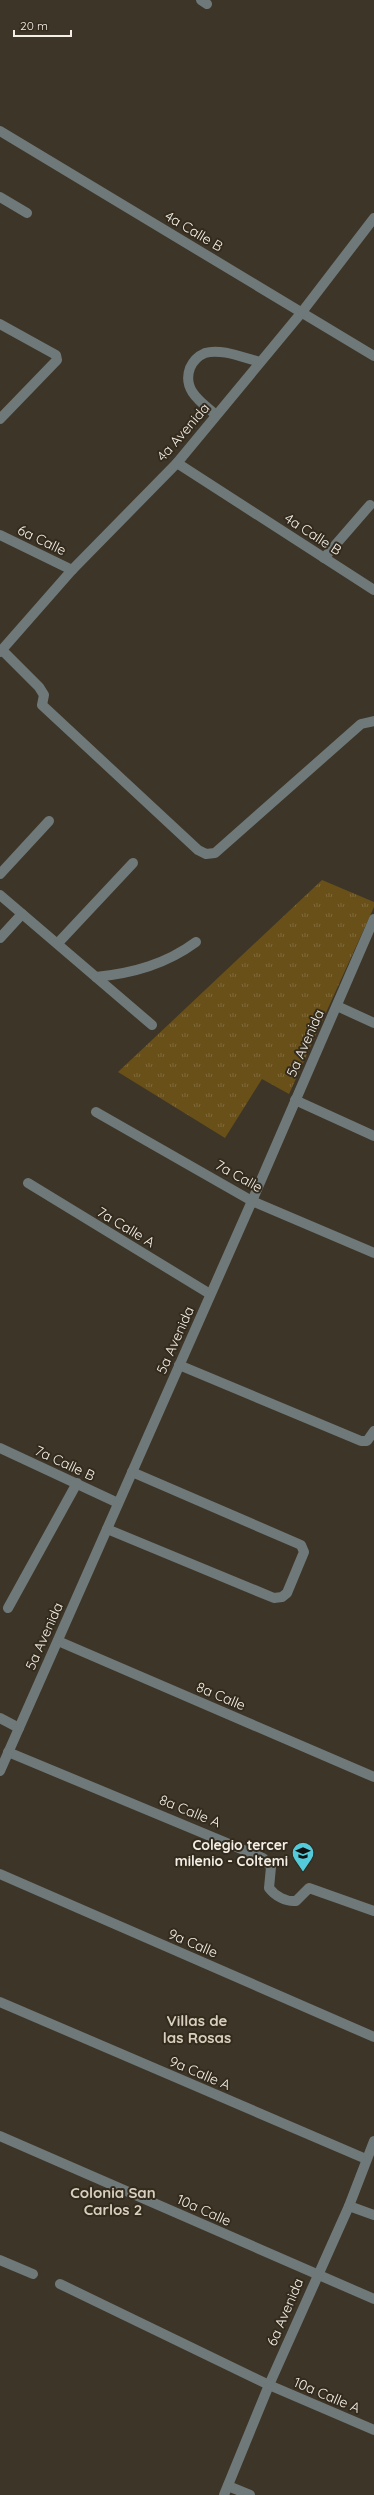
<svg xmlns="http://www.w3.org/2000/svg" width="374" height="2495" viewBox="0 0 374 2495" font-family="Quicksand,sans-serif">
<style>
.grass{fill:url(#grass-tufts)}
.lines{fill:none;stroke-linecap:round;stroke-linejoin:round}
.minor{stroke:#6f797a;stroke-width:10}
.labels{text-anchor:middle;stroke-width:4;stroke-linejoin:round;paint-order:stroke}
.street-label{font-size:14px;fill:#f4efe6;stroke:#332b1d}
.poi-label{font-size:14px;font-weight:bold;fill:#f4efe6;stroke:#332b1d;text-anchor:end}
.neighbourhood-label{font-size:15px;font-weight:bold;fill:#d9cfbe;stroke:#332b1d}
</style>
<defs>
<pattern id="grass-tufts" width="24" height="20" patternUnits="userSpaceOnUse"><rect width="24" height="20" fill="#695019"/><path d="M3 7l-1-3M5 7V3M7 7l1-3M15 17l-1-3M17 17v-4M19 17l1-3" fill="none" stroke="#7f6a3a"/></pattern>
</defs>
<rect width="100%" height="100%" fill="#3d3527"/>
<path class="grass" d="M322,880L374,902V907L289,1094L262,1079L225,1138L118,1072Z"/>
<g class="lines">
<g class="minor">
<path d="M201,0L207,4"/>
<path d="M0,131L374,356"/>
<path d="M0,197L27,213"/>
<path d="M0,324L56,355L57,360L0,419"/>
<path d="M216,415C201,402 182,390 190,368C193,361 198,356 205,353C221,348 244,358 260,362"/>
<path d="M177,463L374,590"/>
<path d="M0,535L72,570"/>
<path d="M324,558L370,505"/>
<path d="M2,650L39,687L44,695L42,705L198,850L206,854L215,853L361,724L374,721"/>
<path d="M0,652L72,570L177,463L302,312L374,218"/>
<path d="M0,874L49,821"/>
<path d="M0,895L152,1025"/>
<path d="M0,938L22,914"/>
<path d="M58,943L133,863"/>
<path d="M96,977C134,973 166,964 196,942"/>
<path d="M337,1006L374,1023"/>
<path d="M295,1100L374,1136"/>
<path d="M96,1112L252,1201L374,1253"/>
<path d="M28,1183L210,1294"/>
<path d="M179,1365L361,1441H367L374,1431"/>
<path d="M0,1448L118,1503"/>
<path d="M107,1529L274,1598L282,1597L287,1593L304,1552L301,1545L132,1472"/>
<path d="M8,1608L77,1483"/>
<path d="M58,1641L374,1777"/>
<path d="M0,1718L19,1728"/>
<path d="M8,1752L263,1858L271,1867L269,1888C275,1896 286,1902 296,1901L309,1888L374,1911"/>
<path d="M0,1771L252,1201L374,919"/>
<path d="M0,1874L374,2037"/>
<path d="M0,2002L366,2159"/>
<path d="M0,2136L374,2299"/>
<path d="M349,2206L374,2215"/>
<path d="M0,2260L33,2274"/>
<path d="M60,2284L269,2385L374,2430"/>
<path d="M228,2486L250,2495"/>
<path d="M224,2495L269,2385L349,2206L374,2141"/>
</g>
</g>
<defs>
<g id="school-pin" transform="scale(1.15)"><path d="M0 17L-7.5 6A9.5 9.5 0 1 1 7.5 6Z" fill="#53cbda" stroke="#332b1d"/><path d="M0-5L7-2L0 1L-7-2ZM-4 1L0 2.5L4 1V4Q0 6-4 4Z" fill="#111"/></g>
</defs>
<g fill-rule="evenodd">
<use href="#school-pin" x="303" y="1853"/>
</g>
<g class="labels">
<g class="street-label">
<text transform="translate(194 231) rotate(31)" y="5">4a Calle B</text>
<text transform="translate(183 432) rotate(-49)" y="5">4a Avenida</text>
<text transform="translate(313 534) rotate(33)" y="5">4a Calle B</text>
<text transform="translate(42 540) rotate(26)" y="5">6a Calle</text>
<text transform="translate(305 1043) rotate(-66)" y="5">5a Avenida</text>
<text transform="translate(239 1176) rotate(29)" y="5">7a Calle</text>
<text transform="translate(126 1227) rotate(31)" y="5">7a Calle A</text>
<text transform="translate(175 1340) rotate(-66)" y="5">5a Avenida</text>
<text transform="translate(65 1463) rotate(25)" y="5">7a Calle B</text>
<text transform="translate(44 1636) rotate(-66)" y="5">5a Avenida</text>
<text transform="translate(221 1696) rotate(23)" y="5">8a Calle</text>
<text transform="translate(190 1811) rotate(22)" y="5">8a Calle A</text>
<text transform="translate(193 1943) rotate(23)" y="5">9a Calle</text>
<text transform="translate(200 2073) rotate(23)" y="5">9a Calle A</text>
<text transform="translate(204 2210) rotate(24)" y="5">10a Calle</text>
<text transform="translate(285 2312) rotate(-67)" y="5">6a Avenida</text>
<text transform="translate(327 2395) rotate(23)" y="5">10a Calle A</text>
</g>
<g class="poi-label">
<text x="288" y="1850">Colegio tercer<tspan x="288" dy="16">milenio - Coltemi</tspan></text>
</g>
<g class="neighbourhood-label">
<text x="197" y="2026">Villas de<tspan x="197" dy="17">las Rosas</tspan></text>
<text x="113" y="2198">Colonia San<tspan x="113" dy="17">Carlos 2</tspan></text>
</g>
</g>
<path d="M14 30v6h57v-6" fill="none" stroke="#f4efe6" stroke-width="2"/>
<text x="20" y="30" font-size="12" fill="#f4efe6" stroke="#332b1d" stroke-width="3" paint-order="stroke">20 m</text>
</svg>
